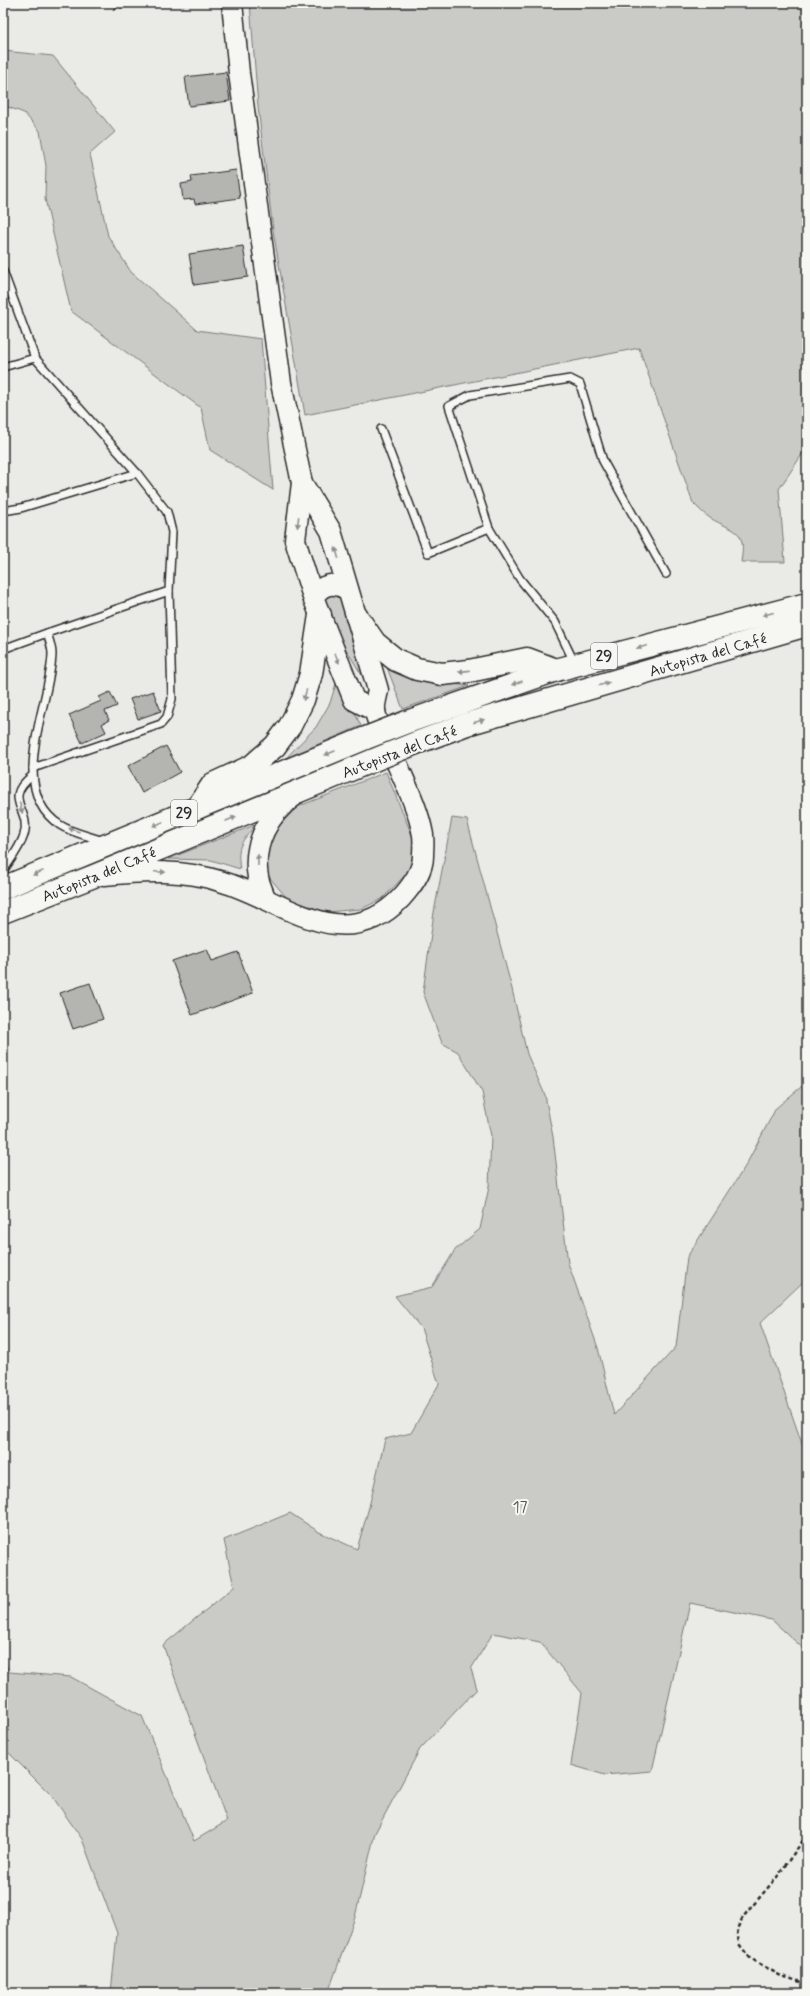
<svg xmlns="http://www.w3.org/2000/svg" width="810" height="1996" viewBox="0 0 810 1996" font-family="Mynerve,sans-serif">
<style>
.green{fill:#cacac7;stroke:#7a7a79}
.building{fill:#b4b4b1;stroke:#2b2b2b}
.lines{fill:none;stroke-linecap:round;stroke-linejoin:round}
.lane-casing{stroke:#2b2b2b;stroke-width:10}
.secondary-casing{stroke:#2b2b2b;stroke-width:23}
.highway-casing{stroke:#2b2b2b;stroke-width:25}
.path{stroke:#2b2b2b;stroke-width:2.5;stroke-dasharray:4 3;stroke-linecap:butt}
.lane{stroke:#f6f6f2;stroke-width:7}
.secondary{stroke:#f6f6f2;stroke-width:20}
.highway{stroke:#f6f6f2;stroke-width:22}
.highway-bridge-casing{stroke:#2b2b2b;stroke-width:25;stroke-linecap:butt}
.highway-bridge{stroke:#f6f6f2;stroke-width:22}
.oneway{fill:#90908e}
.labels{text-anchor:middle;stroke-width:4;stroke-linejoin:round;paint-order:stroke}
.shield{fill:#f6f6f2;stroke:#686867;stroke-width:1}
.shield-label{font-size:15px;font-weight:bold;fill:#2b2b2b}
.street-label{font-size:16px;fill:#2b2b2b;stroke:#f6f6f2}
.park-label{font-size:16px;fill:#535352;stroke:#f6f6f2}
</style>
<rect width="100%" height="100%" fill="#eaeae6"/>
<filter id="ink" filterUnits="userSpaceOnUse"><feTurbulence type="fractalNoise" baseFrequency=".025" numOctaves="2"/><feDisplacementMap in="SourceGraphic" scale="8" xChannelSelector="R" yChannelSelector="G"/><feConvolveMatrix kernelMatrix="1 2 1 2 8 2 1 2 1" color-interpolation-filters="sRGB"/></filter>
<g filter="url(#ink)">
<g class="green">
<path d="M250,3H807V447L779,489L785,562H741C747,528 734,532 710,518C704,514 698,508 693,503L639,348L305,415L273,230L258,107Z"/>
<path d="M3,51L53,56L115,132L90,154L108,236L131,272L197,330L261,339L273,490L210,450L201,408L71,311L45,199L46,166L40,131L24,113L3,105Z"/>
<path d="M329,592H340L366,682L319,605Z"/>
<path d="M386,665L412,679L469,686L403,709Z"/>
<path d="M338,677L361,726L286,758L316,727L330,703Z"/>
<path d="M386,772L416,845L410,870L382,899L361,909L316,913L286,897L270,878L265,867L267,852L278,827L297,807Z"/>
<path d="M452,818L467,820L512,989L527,1054L545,1095L553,1137L568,1263L598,1348L614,1415L676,1347L687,1257L746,1165L776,1108L807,1082V1278L760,1323L807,1458V1652L772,1620L690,1603L652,1771L605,1775L571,1765L582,1693L540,1642L493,1633L471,1669L477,1689L420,1749L375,1833L355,1917L328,1993H111L117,1933L82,1839L52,1796L3,1747V1656L9,1672L71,1677L142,1716L194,1841L227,1821L163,1645L234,1587L224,1540L290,1513L319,1532L357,1549L369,1507L385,1439L411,1433L439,1384L421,1328L395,1296L432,1287L455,1250L480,1229L489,1187L491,1136L482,1092L458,1052L442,1043L423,992L434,912Z"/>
<path d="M257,824C242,841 236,845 240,869L211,860L168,859Z"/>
</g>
<g class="building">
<path d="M226,72L230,101L189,106L185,77Z"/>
<path d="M236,170L240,198L195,204L194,199L183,200L181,184L192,182L191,176Z"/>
<path d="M243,246L248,277L194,285L189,254Z"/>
<path d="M153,691L161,711L138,719L130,699Z"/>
<path d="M110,692L117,706L105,711L109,720L102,724L106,732L82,743L69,715L101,701L99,697Z"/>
<path d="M166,746L180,772L142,793L128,766Z"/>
<path d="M207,949L212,961L238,952L253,993L192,1015L172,961Z"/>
<path d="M90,983L103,1019L73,1029L60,993Z"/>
</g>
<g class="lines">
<g class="lane-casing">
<g id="lane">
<path d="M3,271L35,358L3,367"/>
<path d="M35,358L137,473L167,512L172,532L169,591L47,633"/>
<path d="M381,429L428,553L489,528"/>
<path d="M3,511L21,508L137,473"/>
<path d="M3,649L47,633C49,639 52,647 52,654C51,703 5,790 60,825C72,833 90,836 103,841"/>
<path d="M574,662L555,622L520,579L489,528L449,406L470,395L570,379L580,384L603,461L666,574"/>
<path d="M33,768L161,724L167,717L172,699L169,591"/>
<path d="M3,871C10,860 20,848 24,835C32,809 1,800 32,776"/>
</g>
</g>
<g class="secondary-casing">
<g id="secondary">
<path d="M232,3L239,73L281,383L302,483L295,540L313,597L354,700L375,711"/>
<path d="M313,597C322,584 334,581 348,590"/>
<path d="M104,875C144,871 184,869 223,882C283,900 344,958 401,898C411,887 423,872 423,856C423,850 424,842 423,835C418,805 399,771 388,742C384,733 376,721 375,711C374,705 377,696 378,690L331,531L302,483"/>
<path d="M265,898C263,891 259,884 258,877C252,845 268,814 294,796"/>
</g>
</g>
<g class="highway-casing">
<g id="highway">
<path d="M357,617L375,643L396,660L417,669L442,674L469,671L527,659L556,670"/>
<path d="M407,722L556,670L807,604"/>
<path id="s1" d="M416,743L467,724L807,625"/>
<path d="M197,808L213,784L252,766L275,746L290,726L303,700L311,674L320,615"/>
<path d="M3,888L366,738"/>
<path id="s2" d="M3,912L94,876L374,760"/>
</g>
</g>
<g class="path">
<path d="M109,3L114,9L135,3"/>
<path d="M807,1835L777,1877L743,1917L737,1929L739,1944L750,1958L779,1975L807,1984"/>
</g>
<use href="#lane" class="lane"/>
<use href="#secondary" class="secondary"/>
<use href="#highway" class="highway"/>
<g class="highway-bridge-casing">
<g id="highway-bridge">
<path d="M366,738L407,722"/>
<path d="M374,760L416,743"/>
</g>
</g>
<use href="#highway-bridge" class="highway-bridge"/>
</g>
<defs><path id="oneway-solid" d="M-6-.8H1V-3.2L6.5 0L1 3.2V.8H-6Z"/></defs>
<g class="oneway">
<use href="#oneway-solid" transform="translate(298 522) rotate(97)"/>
<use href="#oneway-solid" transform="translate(337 553) rotate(-106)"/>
<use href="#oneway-solid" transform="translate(768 614) rotate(166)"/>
<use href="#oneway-solid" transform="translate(642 647) rotate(165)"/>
<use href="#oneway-solid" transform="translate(337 658) rotate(68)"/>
<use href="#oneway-solid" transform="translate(464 671) rotate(174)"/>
<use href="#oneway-solid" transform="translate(517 683) rotate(161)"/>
<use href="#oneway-solid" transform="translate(604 684) rotate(-16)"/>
<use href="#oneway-solid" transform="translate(305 695) rotate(107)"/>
<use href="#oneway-solid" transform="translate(479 721) rotate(-16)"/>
<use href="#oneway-solid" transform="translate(330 753) rotate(157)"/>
<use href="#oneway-solid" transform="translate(21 808) rotate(75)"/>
<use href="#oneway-solid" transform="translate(231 819) rotate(-23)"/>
<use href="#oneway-solid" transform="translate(158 824) rotate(157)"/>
<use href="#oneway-solid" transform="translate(74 830) rotate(-160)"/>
<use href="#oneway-solid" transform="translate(258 860) rotate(-90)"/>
<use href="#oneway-solid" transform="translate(160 872) rotate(2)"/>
<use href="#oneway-solid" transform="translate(38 873) rotate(158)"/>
</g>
</g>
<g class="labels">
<g class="shield">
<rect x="591" y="643" width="26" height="26" rx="3"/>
<rect x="171" y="800" width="26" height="26" rx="3"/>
</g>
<g class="shield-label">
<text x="604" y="661">29</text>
<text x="184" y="818">29</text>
</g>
<g class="street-label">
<text dy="6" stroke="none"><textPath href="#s1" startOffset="305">Autopista del Café</textPath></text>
<text transform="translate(399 751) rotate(-21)" y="6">Autopista del Café</text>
<text dy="6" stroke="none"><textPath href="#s2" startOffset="103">Autopista del Café</textPath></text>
</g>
<g class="park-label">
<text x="520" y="1512">17</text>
</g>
</g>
<rect width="810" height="1996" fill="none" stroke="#f6f6f2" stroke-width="16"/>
<rect x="8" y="8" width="794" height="1980" fill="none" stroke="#2b2b2b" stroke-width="1.5" filter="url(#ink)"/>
</svg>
